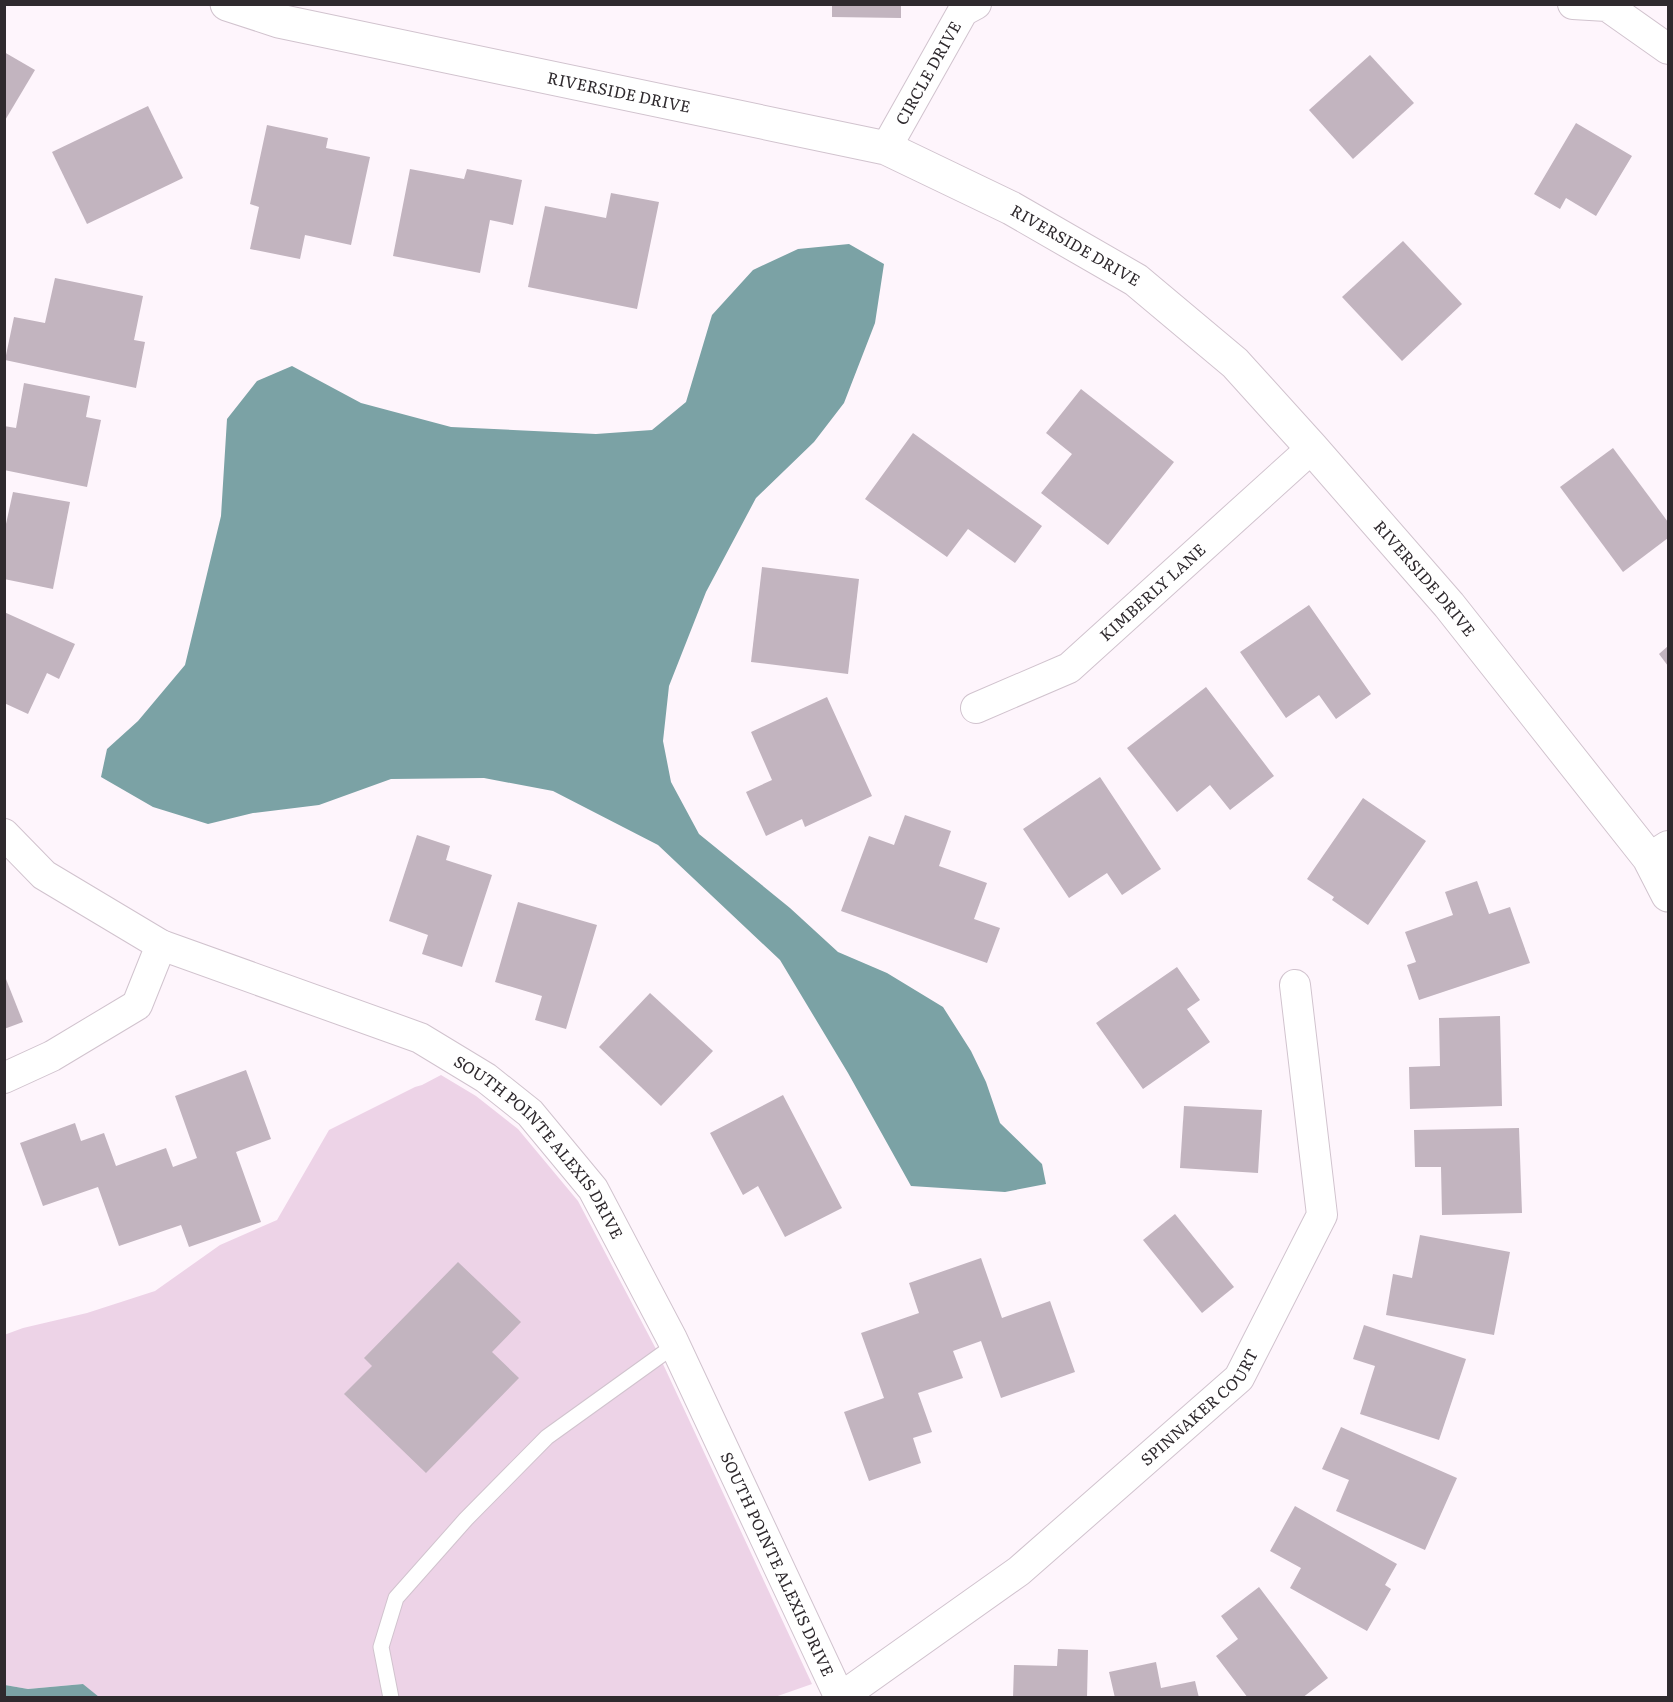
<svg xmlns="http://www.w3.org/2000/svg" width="1673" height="1702" viewBox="0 0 1673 1702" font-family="Literata,serif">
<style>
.green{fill:#edd3e7}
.water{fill:#7ba2a5}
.building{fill:#c2b4bf}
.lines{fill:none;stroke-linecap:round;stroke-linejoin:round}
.lane-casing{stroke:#d1c3ce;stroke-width:17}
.street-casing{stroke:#d1c3ce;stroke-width:32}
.secondary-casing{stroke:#d1c3ce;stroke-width:35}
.lane{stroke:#fff;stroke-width:15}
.street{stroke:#fff;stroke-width:30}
.secondary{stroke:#fff;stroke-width:33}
.labels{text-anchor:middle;stroke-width:4.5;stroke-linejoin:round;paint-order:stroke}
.street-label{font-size:16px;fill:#2f2a2e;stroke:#fef5fc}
</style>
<rect width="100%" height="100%" fill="#fef5fc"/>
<path class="green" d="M441,1075L476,1096L518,1129L578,1201L656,1349L812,1684L772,1698H99L83,1684L28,1689L5,1685L4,1335L23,1328L87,1313L155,1291L220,1245L277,1220L329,1130L415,1087L422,1085Z"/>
<g class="water">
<path d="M849,244L884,264L875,323L844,403L814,442L756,498L706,592L669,686L663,741L671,782L699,834L790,908L838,952L887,973L943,1007L971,1051L986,1082L1000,1123L1042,1164L1046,1184L1005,1192L911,1186L848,1073L780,960L658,845L553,791L484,778L391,779L319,805L253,813L208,824L153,807L101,777L107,749L138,721L185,665L221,516L227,419L257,381L292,366L361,403L451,427L596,434L652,430L686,402L712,315L753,270L798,249Z"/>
<path d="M83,1684L99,1697H5V1685L28,1689Z"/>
</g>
<g class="building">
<path d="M832,4H901V18L832,17Z"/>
<path d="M4,52L35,70L4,122Z"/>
<path d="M1370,55L1414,103L1353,159L1309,110Z"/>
<path d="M148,106L183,178L87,224L52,152Z"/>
<path d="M1576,123L1632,156L1596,216L1566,198L1560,209L1534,194Z"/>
<path d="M267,125L328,138L326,148L370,157L351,245L305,235L300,259L250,249L259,207L250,204Z"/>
<path d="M410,169L464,179L467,169L522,180L513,225L490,220L480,273L393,256Z"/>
<path d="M611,193L659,202L637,309L528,287L545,206L606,218Z"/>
<path d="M1403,241L1462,304L1402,361L1342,297Z"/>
<path d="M55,278L143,296L134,340L145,342L136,388L5,360L14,317L45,323Z"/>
<path d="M24,383L90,396L86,417L101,420L87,487L4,470V426L16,428Z"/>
<path d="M1081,389L1174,462L1108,545L1041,493L1072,454L1046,433Z"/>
<path d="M913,433L1042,526L1015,563L968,529L947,557L865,499Z"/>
<path d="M1613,448L1668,522V538L1623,572L1560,487Z"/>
<path d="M13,492L70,502L53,589L4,579V533Z"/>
<path d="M762,567L859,579L848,674L751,662Z"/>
<path d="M1309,605L1371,694L1336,719L1319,695L1286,718L1240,652Z"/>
<path d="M4,612L75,644L59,679L47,673L28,714L4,703Z"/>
<path d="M1668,646V666L1659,654Z"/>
<path d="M1206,687L1274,776L1230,810L1210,785L1177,812L1127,748Z"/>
<path d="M827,697L872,796L805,827L802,819L766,836L746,792L772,780L751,732Z"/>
<path d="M1100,777L1161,869L1122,895L1107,873L1069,898L1023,829Z"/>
<path d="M1363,798L1426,841L1368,925L1332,900L1334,897L1307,879Z"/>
<path d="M905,815L951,831L939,866L987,883L974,919L1000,928L987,963L841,911L869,836L894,845Z"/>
<path d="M417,835L450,846L446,860L492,875L462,967L422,954L428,935L389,921Z"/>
<path d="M1477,881L1489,914L1510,907L1530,963L1419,1000L1407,965L1416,962L1405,932L1453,915L1445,892Z"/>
<path d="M518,902L597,925L566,1029L535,1020L542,996L495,982Z"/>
<path d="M1177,967L1200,1000L1187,1009L1210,1042L1143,1089L1096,1023Z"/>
<path d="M4,974L23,1022L4,1029Z"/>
<path d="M650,993L713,1051L661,1106L599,1047Z"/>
<path d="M1500,1016L1502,1106L1410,1109L1409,1067L1440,1066L1439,1018Z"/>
<path d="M246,1070L271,1139L236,1152L261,1222L189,1247L181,1225L119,1246L98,1187L43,1206L20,1143L75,1123L81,1141L104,1133L116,1166L166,1148L173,1167L197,1158L175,1096Z"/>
<path d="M783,1095L842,1208L785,1237L758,1186L743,1195L710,1133Z"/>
<path d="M1184,1106L1262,1110L1258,1173L1180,1168Z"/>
<path d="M1519,1128L1522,1213L1442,1215L1441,1167H1415L1414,1130Z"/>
<path d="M1175,1214L1234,1287L1202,1313L1143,1240Z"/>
<path d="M1420,1235L1510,1252L1494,1335L1386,1315L1393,1274L1412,1278Z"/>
<path d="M981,1258L1002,1318L1050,1301L1075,1372L1001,1398L981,1341L953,1351L963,1378L918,1393L932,1432L913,1438L921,1463L869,1481L844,1412L884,1398L861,1333L919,1313L909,1283Z"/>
<path d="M458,1262L521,1322L492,1352L519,1378L426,1473L344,1394L372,1366L364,1358Z"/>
<path d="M1364,1325L1466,1359L1439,1440L1360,1414L1375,1366L1353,1359Z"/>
<path d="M1341,1427L1457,1478L1425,1550L1336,1511L1349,1480L1322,1469Z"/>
<path d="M1295,1506L1397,1564L1385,1585L1391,1589L1367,1631L1290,1588L1301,1568L1270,1551Z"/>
<path d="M1259,1587L1328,1678L1302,1698H1248L1216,1656L1238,1639L1221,1616Z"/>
<path d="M1058,1649L1088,1650L1087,1698H1013L1014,1665L1057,1666Z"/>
<path d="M1156,1662L1161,1688L1195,1681L1199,1698H1115L1109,1672Z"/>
</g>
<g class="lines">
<g class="lane-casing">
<path id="lane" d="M391,1698L381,1647L396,1598L466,1519L547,1437L675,1345"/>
</g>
<g class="street-casing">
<g id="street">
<path d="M1573,4L1607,6L1668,49"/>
<path id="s1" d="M886,148L963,11L976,4"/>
<path id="s2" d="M976,708L1069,668L1312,448"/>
<path id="s3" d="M4,834L44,875L161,945L420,1038L486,1078L530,1113L593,1189L672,1339L840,1698"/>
<path d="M1649,858L1668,846"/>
<path d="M4,1078L52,1056L137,1005L161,945"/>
<path id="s4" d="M840,1698L1019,1571L1239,1378L1322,1215L1295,985"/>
</g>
</g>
<g class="secondary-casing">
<g id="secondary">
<path id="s5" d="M227,4L279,21L886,148L1011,208L1136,280L1235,363L1312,448L1449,605L1649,858L1668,895"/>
</g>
</g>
<use href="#lane" class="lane"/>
<use href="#street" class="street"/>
<use href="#secondary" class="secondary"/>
</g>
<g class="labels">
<g class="street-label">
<text dy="6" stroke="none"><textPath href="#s1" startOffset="86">CIRCLE DRIVE</textPath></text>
<text dy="6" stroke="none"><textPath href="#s5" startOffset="402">RIVERSIDE DRIVE</textPath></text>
<text dy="6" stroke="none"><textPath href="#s5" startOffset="888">RIVERSIDE DRIVE</textPath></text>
<text dy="6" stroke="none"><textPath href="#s5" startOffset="1374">RIVERSIDE DRIVE</textPath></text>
<text dy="6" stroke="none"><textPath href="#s2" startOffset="214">KIMBERLY LANE</textPath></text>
<text dy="6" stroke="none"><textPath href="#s3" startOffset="633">SOUTH POINTE ALEXIS DRIVE</textPath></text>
<text dy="6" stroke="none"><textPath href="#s4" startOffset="464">SPINNAKER COURT</textPath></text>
<text dy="6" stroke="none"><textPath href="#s3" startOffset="1119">SOUTH POINTE ALEXIS DRIVE</textPath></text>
</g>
</g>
<rect width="1673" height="1702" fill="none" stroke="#2f2a2e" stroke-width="12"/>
</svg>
